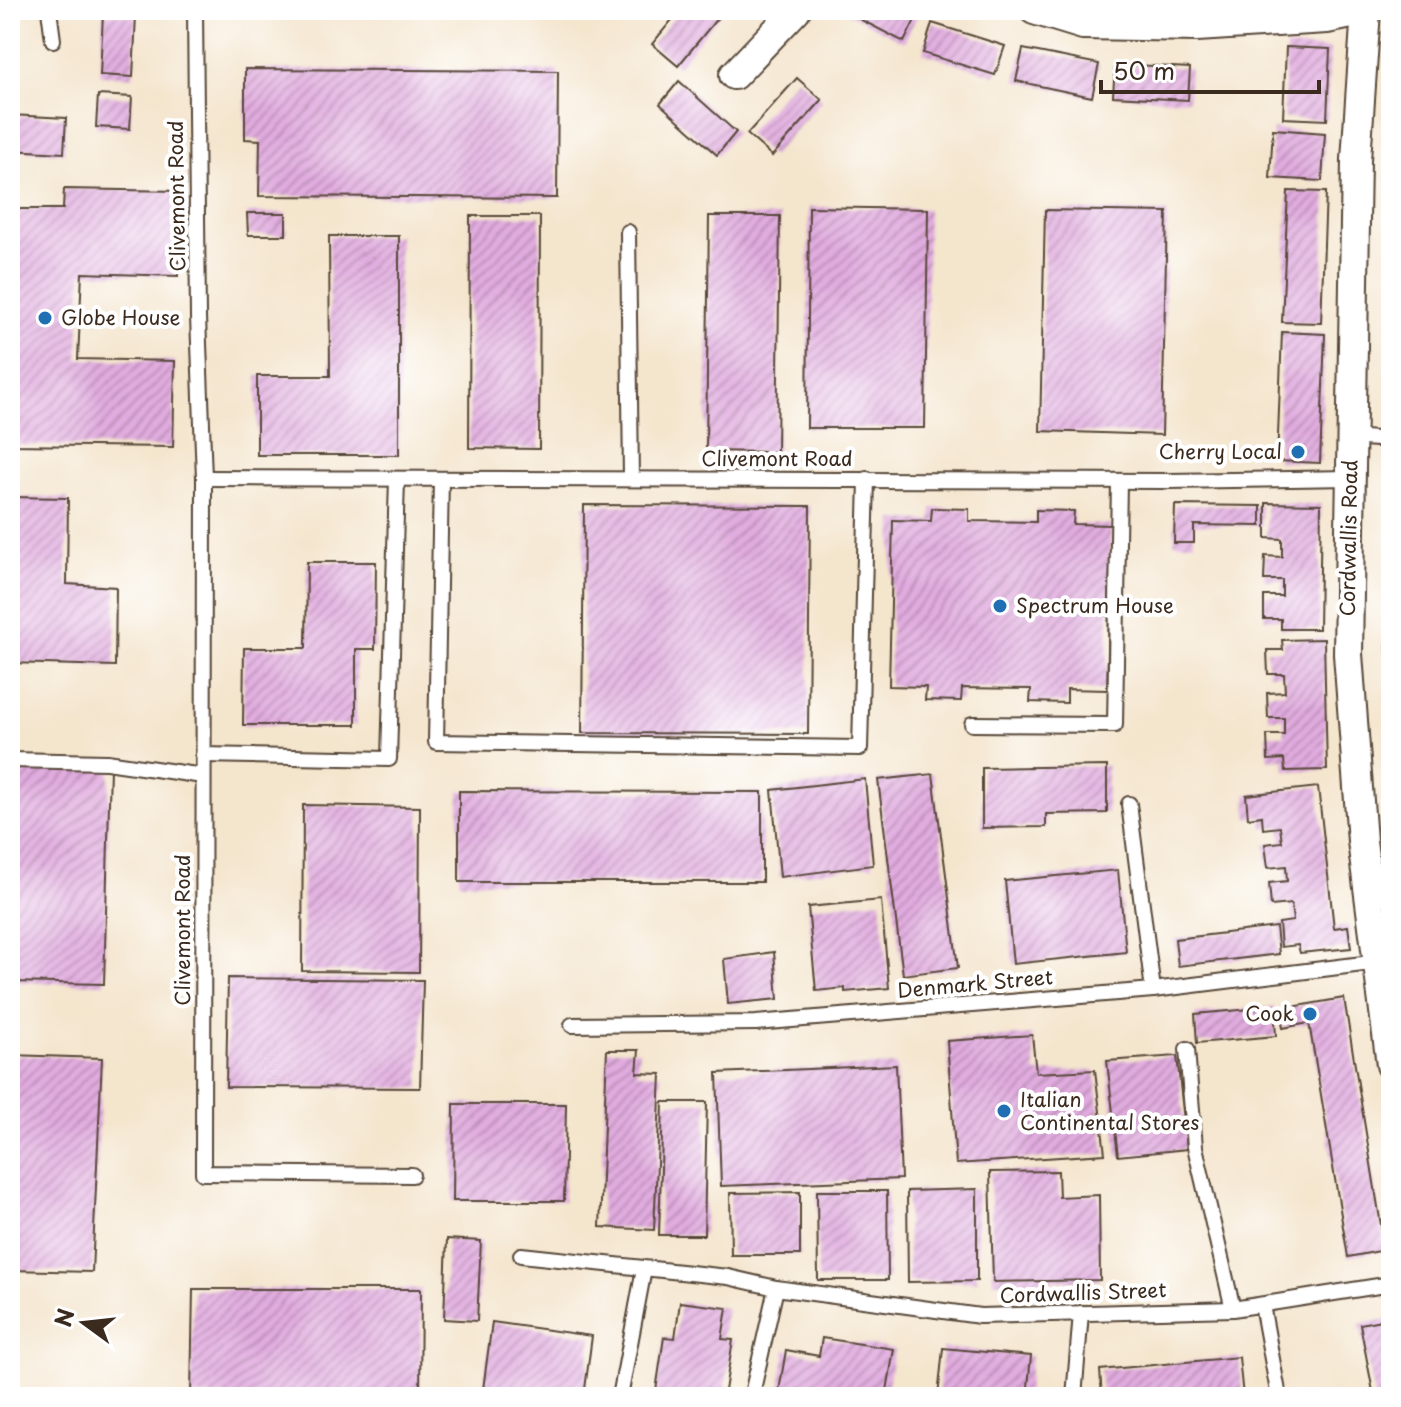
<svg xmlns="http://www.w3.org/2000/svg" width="1401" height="1407" viewBox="0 0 1401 1407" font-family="'Playpen Sans',sans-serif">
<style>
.building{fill:url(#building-hatch)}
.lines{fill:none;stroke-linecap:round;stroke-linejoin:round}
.lane-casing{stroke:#574638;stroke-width:18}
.street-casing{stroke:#574638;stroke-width:32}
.lane{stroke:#fff;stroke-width:14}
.street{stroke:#fff;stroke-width:28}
.rail{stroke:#3b2a1e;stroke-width:6}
.poi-dot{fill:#1f6fb2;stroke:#fff;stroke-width:3}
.labels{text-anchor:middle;stroke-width:8;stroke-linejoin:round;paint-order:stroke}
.street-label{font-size:20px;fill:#3b2a1e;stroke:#fff}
.poi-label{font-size:20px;fill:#3b2a1e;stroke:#fff;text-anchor:start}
</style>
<defs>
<pattern id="building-hatch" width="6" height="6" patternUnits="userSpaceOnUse" patternTransform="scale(2)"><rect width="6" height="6" fill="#e1acdf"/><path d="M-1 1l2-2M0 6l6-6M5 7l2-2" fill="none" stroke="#b88cb4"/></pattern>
</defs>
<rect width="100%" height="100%" fill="#fff"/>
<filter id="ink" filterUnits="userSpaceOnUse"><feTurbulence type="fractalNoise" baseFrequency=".0125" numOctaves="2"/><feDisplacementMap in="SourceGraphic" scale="16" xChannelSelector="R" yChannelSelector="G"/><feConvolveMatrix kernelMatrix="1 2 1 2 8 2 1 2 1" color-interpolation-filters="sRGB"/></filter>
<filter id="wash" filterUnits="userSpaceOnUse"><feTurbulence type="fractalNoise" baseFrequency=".006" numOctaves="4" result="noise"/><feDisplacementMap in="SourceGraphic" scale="32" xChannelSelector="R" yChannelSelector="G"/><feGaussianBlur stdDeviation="1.8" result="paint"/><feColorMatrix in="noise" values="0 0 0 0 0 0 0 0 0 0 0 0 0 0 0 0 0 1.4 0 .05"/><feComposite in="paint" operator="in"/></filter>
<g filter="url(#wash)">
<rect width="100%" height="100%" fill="#f4e5cd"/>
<g id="blocks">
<g class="building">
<path d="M680,10H724L678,66L652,44Z"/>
<path d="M842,10H906L917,16L904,42Z"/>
<path d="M103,14L136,15L133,77L100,75Z"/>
<path d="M932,23L1005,46L995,75L923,53Z"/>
<path d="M1286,47L1330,49L1327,120L1283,118Z"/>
<path d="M1023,49L1099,64L1092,97L1016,81Z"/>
<path d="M1115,64L1190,68L1188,100L1113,96Z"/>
<path d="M245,69L558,71L557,198L259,196L260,140L245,139Z"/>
<path d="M797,78L822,100L772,156L747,134Z"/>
<path d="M679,81L736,132L717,155L660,104Z"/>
<path d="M98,95L132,97L130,129L96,127Z"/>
<path d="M10,115L66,118L64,153L10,150Z"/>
<path d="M1273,129L1325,133L1322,181L1270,178Z"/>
<path d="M64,189L180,191L178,276L82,273L78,359L175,361L173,447L10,445V209H63Z"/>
<path d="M1288,191L1326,192L1321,323L1282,322Z"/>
<path d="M809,207L928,209L925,428H807Z"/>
<path d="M1045,210L1167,212L1162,435L1040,431Z"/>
<path d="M247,213H286V235H248Z"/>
<path d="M470,216H540L539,449L469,448Z"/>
<path d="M709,216H780L777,452L706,451Z"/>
<path d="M329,236H399V455H257V376H330Z"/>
<path d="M1282,332L1325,334L1320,463L1277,461Z"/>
<path d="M10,497L68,498L67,584L116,587L115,666L10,663Z"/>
<path d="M1266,503L1321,504L1319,629H1281V619H1264V596H1282V580H1264L1265,556L1282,557V539L1266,538Z"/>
<path d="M584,505L810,506L808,734L582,733Z"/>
<path d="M1175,505L1261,506V526L1194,525V543H1174Z"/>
<path d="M932,508L969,509V521L1036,522V510L1074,511L1073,524L1111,525L1107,690L1067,689V703L1030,702L1031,689L962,688L961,701L925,700L926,687L889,686L893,520L931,521Z"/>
<path d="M307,562H376L375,649H356V725H243L244,648H306Z"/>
<rect x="1388" y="593" width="3" height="21"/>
<path d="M1386,627H1391V657H1387Z"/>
<path d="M1324,639L1327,770L1285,771L1284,759L1268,760L1267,735H1284V718H1268L1267,693L1285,692L1284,674H1268L1267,650H1283L1282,640Z"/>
<path d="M10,766L110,768L104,984L10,982Z"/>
<path d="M1107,766V813L1046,814V827L982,828V768Z"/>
<path d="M933,774L958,968L903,975L878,780Z"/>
<path d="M865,779L873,865L780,877L772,790Z"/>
<path d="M1318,787L1334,928L1348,926L1351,948L1300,953L1298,945L1281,947L1279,923L1293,921L1291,904L1271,906L1269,883L1287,881L1286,866L1268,868L1265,844L1282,842L1280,827L1263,829L1262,816L1248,818L1246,795Z"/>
<path d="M459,791L762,792V882H459Z"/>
<path d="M303,805L420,807L419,972L302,971Z"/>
<path d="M1118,870L1126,952L1013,964L1005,881Z"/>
<path d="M881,900L889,988L845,992V988L816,991L808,907Z"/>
<path d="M1276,927L1279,954L1178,966L1175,939Z"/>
<path d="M774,952L778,999L728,1004L724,959Z"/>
<path d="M228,978L423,980L420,1088L226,1087Z"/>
<path d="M1344,998L1385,1250L1348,1257L1309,1023L1283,1028L1280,1009Z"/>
<path d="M1274,1007L1276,1036L1197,1043L1195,1014Z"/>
<path d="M1032,1035L1036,1073L1095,1070L1105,1154L956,1164L947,1041Z"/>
<path d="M607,1050H639L637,1073L661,1074L654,1230L600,1227Z"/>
<path d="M10,1055L102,1058L92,1272L10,1270Z"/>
<path d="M1177,1056L1187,1149L1118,1156L1107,1061Z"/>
<path d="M896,1065L901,1179L721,1186L717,1073Z"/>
<path d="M663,1102H707L704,1235H659Z"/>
<path d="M454,1104H566L564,1201H453Z"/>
<path d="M1058,1171L1059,1197L1099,1195L1100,1280L993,1282L990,1172Z"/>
<path d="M977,1189V1281L908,1282L907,1191Z"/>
<path d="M817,1191H887L888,1280H818Z"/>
<path d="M800,1192V1255H731L730,1193Z"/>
<path d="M447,1239L481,1241L477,1321L444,1319Z"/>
<path d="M193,1289H421L420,1397L191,1396Z"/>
<path d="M680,1302L727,1308L722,1339L733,1340L724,1397H655L664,1337L675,1338Z"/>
<path d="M1391,1318V1397H1374L1360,1324Z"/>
<path d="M492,1322L592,1336L584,1397H482Z"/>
<path d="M822,1338L894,1349L886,1397H778L786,1350L819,1356Z"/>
<path d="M943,1348L1031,1356L1027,1397H938Z"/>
<path d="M1239,1357L1243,1397H1102L1100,1370Z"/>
</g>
</g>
</g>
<g filter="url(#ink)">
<use href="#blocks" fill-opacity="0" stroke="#574638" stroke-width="2"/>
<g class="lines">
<g class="lane-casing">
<g id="lane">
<path d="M49,10L53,40"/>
<path d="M195,10L198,317L204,478L203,1173L412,1175"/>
<path d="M628,232L631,478"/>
<path d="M1350,437L1391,440"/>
<path d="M204,478L1168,481L1350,478"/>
<path d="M441,479L436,742L860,748L867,479"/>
<path d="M972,724L1115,725L1119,481"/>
<path d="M203,755L389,759L397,479"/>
<path d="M10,760L107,762L203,776"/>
<path d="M1129,804L1153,990"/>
<path d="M572,1025L756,1023L1153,990L1379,962"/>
<path d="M1187,1049L1195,1147L1233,1309"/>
<path d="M521,1255L728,1277L776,1288"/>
<path d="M1262,1305L1279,1397"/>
<path d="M752,1394L776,1288L980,1316L1233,1309L1391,1284"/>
<path d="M620,1397L644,1269"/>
<path d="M1074,1397L1081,1313"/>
</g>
</g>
<g class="street-casing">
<g id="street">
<path d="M1034,10L1083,25L1197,27L1327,19L1366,11"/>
<path d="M1366,10L1356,160L1348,654L1362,841L1391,1065"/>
<path d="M734,75L796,10"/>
</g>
</g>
<use href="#lane" class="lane"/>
<use href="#street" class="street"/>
<path class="rail" d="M10,1395L16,1397"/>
</g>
</g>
<g class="poi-dot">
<circle cx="45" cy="318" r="8"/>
<circle cx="1298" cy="452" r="8"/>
<circle cx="1000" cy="606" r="8"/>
<circle cx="1310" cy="1014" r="8"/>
<circle cx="1004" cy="1111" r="8"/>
</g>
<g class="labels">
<g class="street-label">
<text transform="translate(177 196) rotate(-91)" y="7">Clivemont Road</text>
<text x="777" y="466">Clivemont Road</text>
<text transform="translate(1349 538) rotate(-89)" y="7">Cordwallis Road</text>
<text transform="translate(183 930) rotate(-90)" y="7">Clivemont Road</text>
<text transform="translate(975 984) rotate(-5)" y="7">Denmark Street</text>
<text transform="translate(1083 1293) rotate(-2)" y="7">Cordwallis Street</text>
</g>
<g class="poi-label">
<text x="61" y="325">Globe House</text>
<text x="1282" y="459" text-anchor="end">Cherry Local</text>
<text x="1016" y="613">Spectrum House</text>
<text x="1294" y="1021" text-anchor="end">Cook</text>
<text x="1020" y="1107">Italian<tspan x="1020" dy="23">Continental Stores</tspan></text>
</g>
</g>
<rect width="1401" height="1407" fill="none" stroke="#fff" stroke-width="40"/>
<g transform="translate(84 1323) rotate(285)" stroke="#ffffff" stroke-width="6" paint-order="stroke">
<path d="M0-6L14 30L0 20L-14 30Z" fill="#3b2a1e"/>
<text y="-12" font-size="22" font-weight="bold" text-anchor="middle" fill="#3b2a1e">N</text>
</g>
<path d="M1101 80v12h218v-12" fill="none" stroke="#3b2a1e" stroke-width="4"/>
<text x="1113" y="80" font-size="24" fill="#3b2a1e" stroke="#ffffff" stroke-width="6" paint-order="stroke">50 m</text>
</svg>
